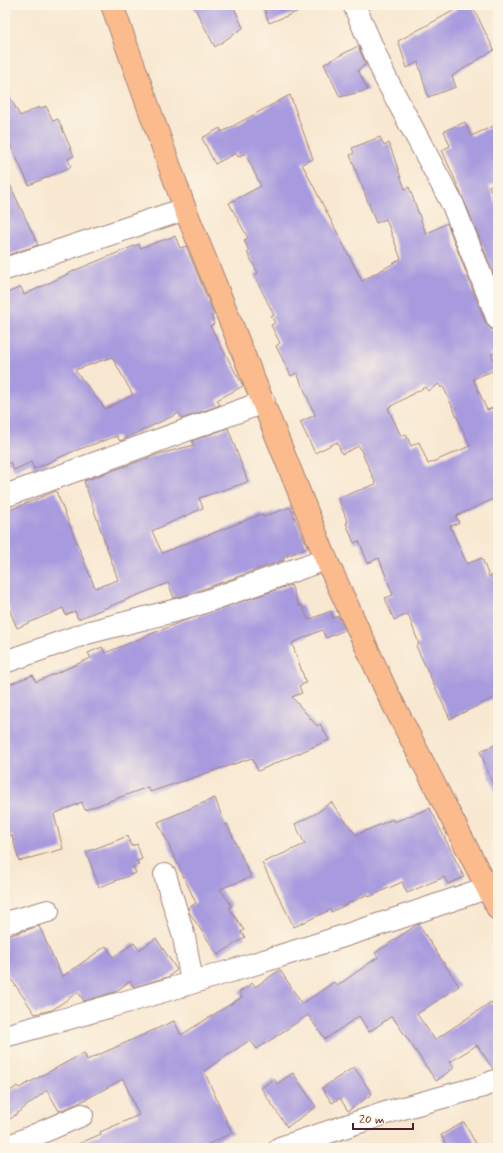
<svg xmlns="http://www.w3.org/2000/svg" width="503" height="1153" viewBox="0 0 503 1153" font-family="Mynerve,sans-serif">
<style>
.building{fill:#a79ade;fill-rule:evenodd}
.lines{fill:none;stroke-linecap:round;stroke-linejoin:round}
.minor-casing{stroke:#a1847e;stroke-width:24}
.major-casing{stroke:#a1847e;stroke-width:24}
.minor{stroke:#fff;stroke-width:22}
.major{stroke:#fbbb8d;stroke-width:22}
</style>
<rect width="100%" height="100%" fill="#fcf5e5"/>
<filter id="ink" filterUnits="userSpaceOnUse"><feTurbulence type="fractalNoise" baseFrequency=".025" numOctaves="2"/><feDisplacementMap in="SourceGraphic" scale="8" xChannelSelector="R" yChannelSelector="G"/><feConvolveMatrix kernelMatrix="1 2 1 2 8 2 1 2 1" color-interpolation-filters="sRGB"/></filter>
<filter id="wash" filterUnits="userSpaceOnUse"><feTurbulence type="fractalNoise" baseFrequency=".012" numOctaves="4" result="noise"/><feDisplacementMap in="SourceGraphic" scale="16" xChannelSelector="R" yChannelSelector="G"/><feGaussianBlur stdDeviation="0.9" result="paint"/><feColorMatrix in="noise" values="0 0 0 0 0 0 0 0 0 0 0 0 0 0 0 0 0 1.4 0 .05"/><feComposite in="paint" operator="in"/></filter>
<g filter="url(#wash)">
<rect width="100%" height="100%" fill="#f8e8d1"/>
<g id="blocks">
<g class="building">
<path d="M193,5H233L243,28L215,47Z"/>
<path d="M263,5H312V6L269,23Z"/>
<path d="M460,5H472L494,50L452,76L456,87L428,97L418,62L407,68L398,41L455,10Z"/>
<path d="M358,46L366,64L358,70L368,90L340,97L324,64Z"/>
<path d="M5,88L20,116L39,107V109L46,106L53,121L58,119L74,156L68,159L71,167L29,185L5,133Z"/>
<path d="M290,95L313,159L302,164L362,281L401,259L386,219L376,223L350,155L354,153L352,148L380,137L384,146L389,143L405,189L409,187L426,234L447,223L486,324L491,329L498,331V353L491,354L497,369L473,379L487,410L493,408L498,419V497L456,516L459,523L450,526L467,564L482,558L489,577L498,572V696L450,719L416,646L419,644L408,614L394,620L385,598L393,595L379,558L368,563L359,541L354,543L346,523H348L338,498L376,484L359,446L342,454L337,442L315,453L300,422L315,415L297,373L291,376L276,346L280,343L271,325L275,323L271,316L274,315L254,275L258,273L247,252L249,251L244,240L248,238L229,203L261,186L245,153L238,157L236,153L215,164L202,138L220,128L222,132ZM439,384L441,388L443,386L470,446L428,464L419,442L411,446L406,434L401,436L388,408L425,387L428,391Z"/>
<path d="M465,122L471,136L498,124V182L489,186L498,209V285L469,212L442,150L450,146L444,131Z"/>
<path d="M5,174L38,245L5,256Z"/>
<path d="M175,236L180,248L186,246L214,315L211,316L214,324L210,326L243,386L217,400L220,405L182,419L179,413L120,441L117,436L74,451L34,469L31,462L14,470L10,462L5,465V294L21,287L24,295L78,269L139,244L140,248ZM112,357L133,395L105,409L75,370Z"/>
<path d="M228,428L248,482L199,498L203,508L152,531L162,553L262,514L263,517L290,507L308,548L283,557L284,560L189,594L174,598L168,583L78,619L75,611L66,615L63,608L17,628L5,599V512L56,491L95,588L118,580L84,481L159,454L194,445L192,441Z"/>
<path d="M291,585L299,606L302,605L308,620L331,611L333,618L338,616L345,630L326,638L322,630L292,643L306,683L299,686L302,693L292,697L317,726L320,724L329,740L258,771L252,758L150,792L148,787L85,810L82,802L54,814L63,849L19,861L12,835L5,838V686L33,675L36,682L91,658L88,653L102,647L105,653L183,621Z"/>
<path d="M498,744V795L497,796L480,751Z"/>
<path d="M215,798L225,825L227,824L251,877L220,889L232,906L229,908L244,930L241,932L245,937L218,955L189,912L188,908L196,903L158,822Z"/>
<path d="M331,802L356,835L393,819L394,822L430,808L464,877L448,884L444,877L407,893L402,882L369,897L368,894L331,912L330,910L294,927L262,863L305,844L295,824L317,813Z"/>
<path d="M128,836L131,846L137,844L142,859L137,861L139,865L133,867L136,873L99,887L86,852Z"/>
<path d="M418,924L459,986L417,1014L435,1040L491,1002L498,1012V1068L493,1069L477,1045L450,1062L454,1068L436,1081L392,1016L369,1032L359,1016L325,1039L308,1015L257,1049L250,1040L204,1071L232,1133L200,1148H69L101,1134L100,1132L139,1115L123,1079L79,1103L59,1111L47,1090L5,1123V1095L17,1086L19,1088L84,1053L87,1060L174,1021L181,1035L242,997L239,992L253,983L255,987L280,970L302,1004L334,982L337,986L378,957L375,953Z"/>
<path d="M39,926L62,977L106,946L113,957L134,943L139,950L156,938L177,970L168,977L134,987L130,981L115,992L84,1001L78,992L52,1010L35,1014L5,970V937Z"/>
<path d="M354,1067L372,1094L348,1111L340,1098L332,1103L322,1088Z"/>
<path d="M293,1073L316,1107L287,1127L261,1088L274,1079L277,1084Z"/>
<path d="M464,1122L478,1148H448L441,1135Z"/>
</g>
</g>
</g>
<g filter="url(#ink)">
<use href="#blocks" fill-opacity="0" stroke="#a1847e" stroke-width="1"/>
<g class="lines">
<g class="minor-casing">
<g id="minor">
<path d="M354,5L385,77L453,205L498,319"/>
<path d="M5,269L185,209"/>
<path d="M5,496L264,402"/>
<path d="M5,662L90,632L193,606L326,559"/>
<path d="M165,875L184,937L192,982"/>
<path d="M5,923L48,911"/>
<path d="M5,1036C167,991 328,944 486,888"/>
<path d="M5,1148L82,1115"/>
<path d="M280,1148L392,1111L480,1087L498,1080"/>
</g>
</g>
<g class="major-casing">
<path id="major" d="M112,5L185,209L326,559L386,690L498,909"/>
</g>
<use href="#minor" class="minor"/>
<use href="#major" class="major"/>
</g>
</g>
<rect width="503" height="1153" fill="none" stroke="#fcf5e5" stroke-width="20"/>
<path d="M353 1123v6h60v-6" fill="none" stroke="#4a1f2b" stroke-width="2"/>
<text x="359" y="1123" font-size="12" fill="#4a1f2b" stroke="#fcf5e5" stroke-width="3" paint-order="stroke">20 m</text>
</svg>
